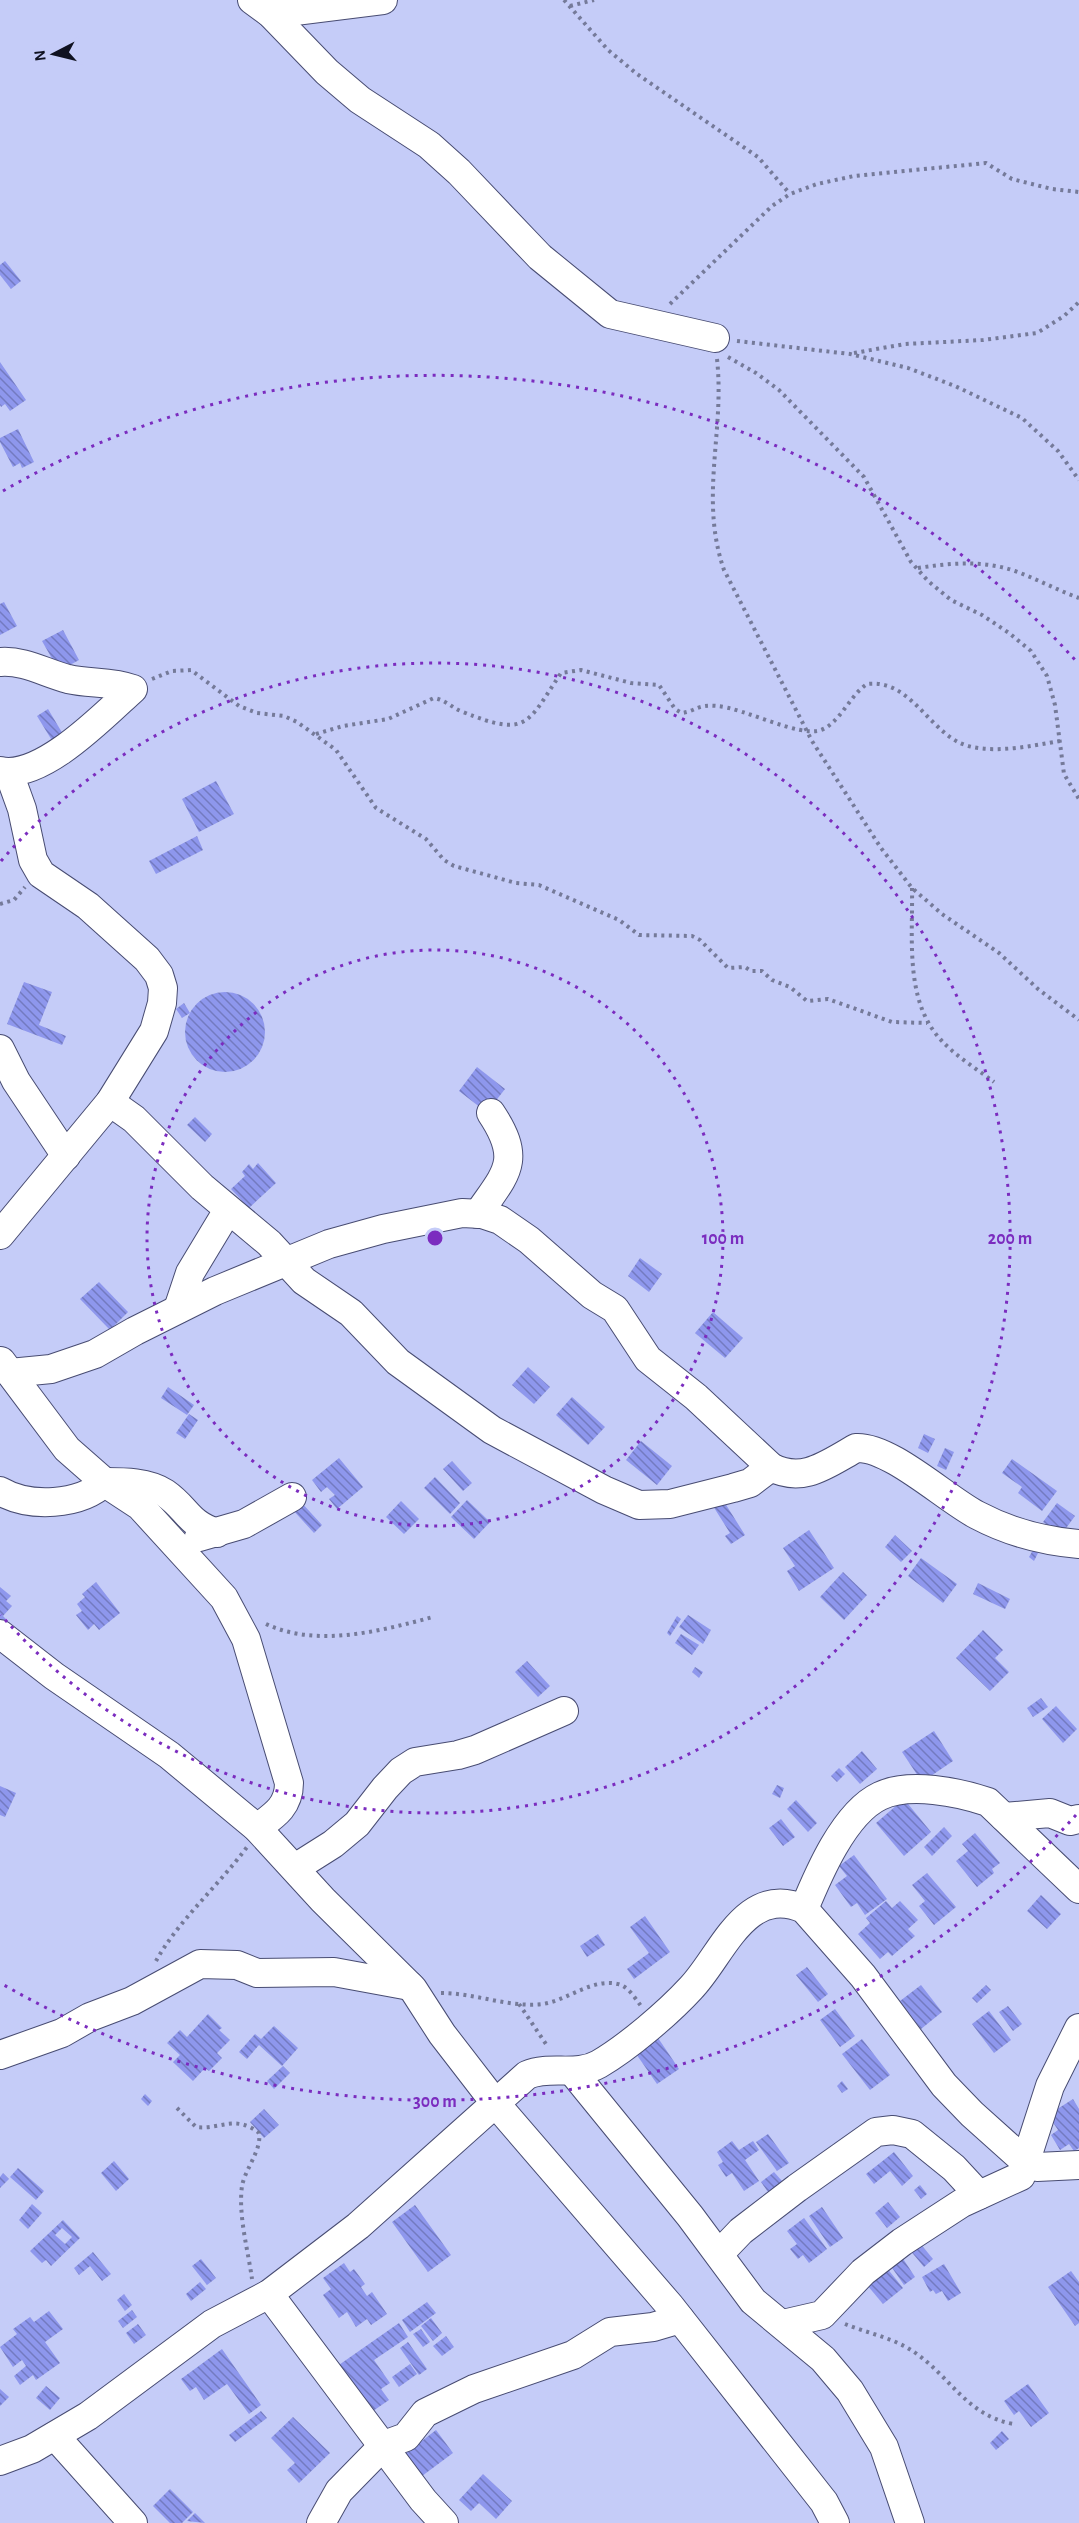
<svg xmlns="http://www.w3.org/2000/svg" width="1079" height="2523" viewBox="0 0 1079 2523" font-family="'Alegreya Sans',sans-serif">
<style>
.building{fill:url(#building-back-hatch);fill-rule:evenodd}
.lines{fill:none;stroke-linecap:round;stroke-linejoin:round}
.minor-casing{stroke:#484c72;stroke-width:30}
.path{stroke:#757a99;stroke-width:4;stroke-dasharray:3 4.5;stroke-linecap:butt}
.minor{stroke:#fff;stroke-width:28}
.ring{fill:none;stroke:#7b2cbf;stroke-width:3;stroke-dasharray:3 6}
.centre{fill:#7b2cbf;stroke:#c5ccf8;stroke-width:3}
.ring-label{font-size:18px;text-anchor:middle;font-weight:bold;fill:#7b2cbf;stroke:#c5ccf8;stroke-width:4.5;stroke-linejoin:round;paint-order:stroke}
</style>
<defs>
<pattern id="building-back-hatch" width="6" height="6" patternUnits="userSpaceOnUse" patternTransform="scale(1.5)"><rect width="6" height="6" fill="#8e97ed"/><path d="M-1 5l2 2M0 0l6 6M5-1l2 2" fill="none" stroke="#737ac0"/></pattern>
</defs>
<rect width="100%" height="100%" fill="#c5ccf8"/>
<g class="building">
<path d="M5,261L21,281L11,289L0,275V265Z"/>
<path d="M0,362L26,400L10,411L5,404L1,407L0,405Z"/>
<path d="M18,429L34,462L22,468L20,463L13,467L0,442V438Z"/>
<path d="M4,602L17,626L0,635V604Z"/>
<path d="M63,630L79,660L59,671L42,641Z"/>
<path d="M48,709L67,741L56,747L37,716Z"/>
<path d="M216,781L234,814L199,832L182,799Z"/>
<path d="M197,836L203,850L156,874L149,861Z"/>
<path d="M24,982L52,992L39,1025L66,1036L62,1045L7,1024Z"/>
<circle cx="225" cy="1032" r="40"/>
<path d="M184,1003L190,1013L182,1018L176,1009Z"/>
<path d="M477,1067L505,1089L491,1107L481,1108L459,1091Z"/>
<path d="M195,1117L212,1134L205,1142L187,1125Z"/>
<path d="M258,1163L276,1183L249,1208L231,1189L245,1176L242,1172L249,1164L253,1169Z"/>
<path d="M640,1258L662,1274L649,1292L628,1276Z"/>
<path d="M99,1282L128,1312L110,1330L80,1299Z"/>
<path d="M713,1312L743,1338L725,1358L695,1333Z"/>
<path d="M528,1367L550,1387L534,1404L512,1385Z"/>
<path d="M168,1387L194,1405L187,1415L161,1398Z"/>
<path d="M572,1397L605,1427L588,1445L556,1415Z"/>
<path d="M189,1414L198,1420L185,1439L176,1433Z"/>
<path d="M924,1434L935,1439L928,1453L918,1448Z"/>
<path d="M641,1441L672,1466L657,1485L626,1460Z"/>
<path d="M945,1448L954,1452L946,1470L937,1466Z"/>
<path d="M339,1458L363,1487L337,1509L329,1499L335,1495L327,1487L321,1492L312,1480Z"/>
<path d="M1012,1459L1057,1491L1042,1511L1018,1493L1022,1487L1002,1473Z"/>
<path d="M452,1461L472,1483L463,1491L443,1469Z"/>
<path d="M435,1477L460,1503L450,1514L424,1488Z"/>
<path d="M467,1500L490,1522L474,1539L451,1517Z"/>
<path d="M723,1500L745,1535L731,1544L725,1536L730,1533L713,1506Z"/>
<path d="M300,1501L322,1525L314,1533L292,1509Z"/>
<path d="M401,1501L419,1519L404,1534L386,1517Z"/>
<path d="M1057,1503L1075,1516L1061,1535L1043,1522Z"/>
<path d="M809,1530L834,1568L799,1591L787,1571L795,1566L783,1548Z"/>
<path d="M895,1535L912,1551L901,1562L885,1547Z"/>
<path d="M1033,1550L1038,1553L1034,1561L1029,1557Z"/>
<path d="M921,1558L957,1584L943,1603L908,1576Z"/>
<path d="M843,1572L867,1595L844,1620L820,1597Z"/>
<path d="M96,1582L120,1613L99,1630L94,1624L88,1630L76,1615L82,1611L77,1604L85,1597L82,1594Z"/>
<path d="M978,1583L1010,1599L1005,1609L973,1594Z"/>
<path d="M0,1587L11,1596L6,1601L12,1606L3,1616L6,1619L0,1626Z"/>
<path d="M688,1615L711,1630L703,1644L679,1627Z"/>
<path d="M677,1616L681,1619L670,1636L667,1633Z"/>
<path d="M983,1630L1003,1650L995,1658L1009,1672L990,1691L956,1658Z"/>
<path d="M681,1634L699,1645L692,1655L675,1643Z"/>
<path d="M527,1661L550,1686L538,1697L515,1672Z"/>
<path d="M695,1667L703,1672L699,1678L692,1672Z"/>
<path d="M1041,1698L1048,1707L1033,1717L1027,1708Z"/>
<path d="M1056,1706L1077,1729L1063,1743L1042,1719Z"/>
<path d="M934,1731L953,1761L922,1782L902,1752Z"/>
<path d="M862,1751L877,1769L860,1784L845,1767Z"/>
<path d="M839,1768L845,1774L837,1782L831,1776Z"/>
<path d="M777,1785L784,1788L780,1798L772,1794Z"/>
<path d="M0,1786L16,1793L5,1817L0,1815Z"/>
<path d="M904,1799L931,1832L904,1856L876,1823Z"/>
<path d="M796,1800L817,1823L808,1832L787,1809Z"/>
<path d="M781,1819L795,1837L783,1846L769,1828Z"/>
<path d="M944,1827L952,1836L932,1856L924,1847Z"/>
<path d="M975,1833L1000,1863L992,1869L994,1873L977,1887L956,1861L968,1851L962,1844Z"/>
<path d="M854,1855L887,1899L865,1915L857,1903L851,1907L835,1885L847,1876L839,1866Z"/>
<path d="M927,1873L956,1907L934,1925L919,1906L925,1901L912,1885Z"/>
<path d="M1041,1895L1061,1914L1047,1929L1027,1911Z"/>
<path d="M886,1901L892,1908L900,1901L918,1920L908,1929L915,1936L892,1956L888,1952L880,1959L858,1934L870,1923L866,1918Z"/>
<path d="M645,1916L670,1952L634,1979L627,1969L649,1953L630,1927Z"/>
<path d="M598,1934L605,1945L587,1957L580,1946Z"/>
<path d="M807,1967L828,1994L818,2002L796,1975Z"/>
<path d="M921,1985L942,2012L921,2029L900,2001Z"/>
<path d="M986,1985L991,1990L977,2003L972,1998Z"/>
<path d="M1008,2006L1022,2024L1013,2031L999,2012Z"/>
<path d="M835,2009L855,2036L840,2047L820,2020Z"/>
<path d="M989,2011L1011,2040L994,2053L972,2024Z"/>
<path d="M208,2014L222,2028L219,2030L230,2040L217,2053L222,2058L209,2071L205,2068L193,2081L173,2062L180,2055L167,2043L180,2030L187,2037Z"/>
<path d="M274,2026L298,2048L282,2066L259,2045L247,2059L239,2052L255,2034L261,2039Z"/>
<path d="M654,2032L679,2069L657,2084L632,2048Z"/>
<path d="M862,2039L890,2075L870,2090L842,2054Z"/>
<path d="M283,2066L290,2073L274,2089L267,2081Z"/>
<path d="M842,2081L848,2089L842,2093L837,2086Z"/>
<path d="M145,2094L152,2101L148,2106L141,2099Z"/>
<path d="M1073,2099L1079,2109V2148L1074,2151L1069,2144L1060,2150L1051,2135L1058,2130L1048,2115Z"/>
<path d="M264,2109L279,2125L264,2138L250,2122Z"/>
<path d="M768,2134L789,2163L777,2171L756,2142Z"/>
<path d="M732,2141L739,2150L753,2141L759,2150L745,2160L759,2181L744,2191L732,2173L726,2177L718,2165L723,2162L717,2152Z"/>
<path d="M894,2152L913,2176L902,2186L890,2171L874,2184L866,2174Z"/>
<path d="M114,2161L129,2179L116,2191L101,2173Z"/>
<path d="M18,2168L44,2191L36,2200L10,2177Z"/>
<path d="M774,2172L782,2181L768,2192L761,2182Z"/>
<path d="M3,2173L9,2179L0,2188V2177Z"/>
<path d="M920,2185L927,2194L921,2199L914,2190Z"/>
<path d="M888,2202L900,2217L887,2228L875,2213Z"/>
<path d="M32,2204L42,2213L28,2229L19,2220Z"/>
<path d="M415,2205L451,2255L428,2272L392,2222Z"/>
<path d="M822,2207L843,2238L830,2247L809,2216Z"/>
<path d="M804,2218L827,2249L809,2263L803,2255L798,2259L790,2249L797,2244L787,2231Z"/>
<path d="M63,2220L80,2238L51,2266L46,2260L42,2263L30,2251ZM62,2228L72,2237L65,2244L55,2235Z"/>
<path d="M919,2242L933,2259L924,2267L909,2249Z"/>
<path d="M93,2252L111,2274L102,2281L90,2266L79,2275L74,2268Z"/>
<path d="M900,2254L915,2277L904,2285L888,2262Z"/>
<path d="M201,2259L216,2278L207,2285L192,2266Z"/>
<path d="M882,2262L903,2288L883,2304L862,2279Z"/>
<path d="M344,2263L350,2272L354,2269L365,2284L361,2287L367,2296L372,2292L387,2314L371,2325L367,2319L356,2327L347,2312L339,2318L323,2295L331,2289L323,2278Z"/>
<path d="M944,2264L961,2293L948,2301L942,2291L936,2294L933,2290L930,2292L922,2277Z"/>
<path d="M1071,2271L1079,2282V2323L1075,2326L1048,2287Z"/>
<path d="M200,2282L206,2289L191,2301L186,2294Z"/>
<path d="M124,2294L132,2305L125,2311L117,2300Z"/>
<path d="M427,2302L436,2313L410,2332L402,2320Z"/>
<path d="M132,2310L137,2317L123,2328L118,2321Z"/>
<path d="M49,2311L63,2329L45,2342L60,2363L36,2380L33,2375L20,2385L14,2376L26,2366L22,2360L13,2367L0,2347L17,2334L13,2329L30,2317L34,2322Z"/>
<path d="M431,2318L442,2333L433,2341L421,2326Z"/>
<path d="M399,2323L408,2337L374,2360L390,2383L381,2389L389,2400L373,2411L350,2378L346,2381L336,2367Z"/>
<path d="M138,2324L146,2335L134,2344L126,2333Z"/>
<path d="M421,2329L430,2342L423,2347L413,2334Z"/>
<path d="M446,2336L454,2347L442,2356L433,2346Z"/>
<path d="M408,2342L427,2369L419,2375L400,2348Z"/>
<path d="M222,2349L261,2405L249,2414L227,2384L204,2400L196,2387L190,2391L181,2379Z"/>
<path d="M410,2364L417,2374L399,2387L392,2377Z"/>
<path d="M1028,2384L1049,2413L1031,2427L1019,2411L1014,2415L1004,2401Z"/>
<path d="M46,2386L60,2398L50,2410L36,2398Z"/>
<path d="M0,2389L9,2397L0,2406Z"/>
<path d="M261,2411L267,2418L235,2442L229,2435Z"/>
<path d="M293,2417L330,2453L299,2483L287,2470L295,2463L271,2438Z"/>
<path d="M436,2430L453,2453L422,2476L405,2454Z"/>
<path d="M1002,2431L1009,2439L996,2450L990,2443Z"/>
<path d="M483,2474L512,2501L496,2519L479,2503L471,2511L459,2500Z"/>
<path d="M170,2489L193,2512L182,2523H170L153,2506Z"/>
<path d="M195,2513L205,2523L187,2521Z"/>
</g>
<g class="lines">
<g class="minor-casing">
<g id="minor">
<path d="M252,0L271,14L327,72L360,100L429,145L459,172L540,257L610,314L715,338"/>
<path d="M271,14L383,0"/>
<path d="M0,662C24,660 45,673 68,679C90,684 111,681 133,689C103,716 42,780 0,771"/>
<path d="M0,1049L16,1081L66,1156"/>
<path d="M110,1102L134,1119L202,1187L269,1243L304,1281L351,1313L398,1362L492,1430L604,1490L639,1505L670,1504L733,1488L750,1483L771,1467"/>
<path d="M478,1214C506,1173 523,1161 491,1113"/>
<path d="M0,1235L110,1102L154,1031L162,1003L163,988L159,975L147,959L88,906L41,874L33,860L22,809L9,773"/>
<path d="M178,1309L190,1273L228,1210"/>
<path d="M1,1361L67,1449L108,1485L140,1506L224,1598L246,1639L289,1783C289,1806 275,1815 257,1828"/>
<path d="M10,1373L51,1369L95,1354L135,1331L215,1291L329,1244L383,1229L462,1213L482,1214L500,1220L529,1240L592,1295L615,1309L648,1359L696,1397L771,1467C803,1484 827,1464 856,1448C890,1446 946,1499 977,1515C1009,1532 1043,1541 1079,1544"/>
<path d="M0,1491C29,1508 80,1506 105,1482C124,1482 148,1482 165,1493C188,1509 187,1523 217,1533"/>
<path d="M199,1537L244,1524L292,1497"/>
<path d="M0,1634L54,1676L169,1755L257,1828L323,1900L413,1989L442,2034L496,2104L670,2306L824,2502L835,2523"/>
<path d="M1004,1817L1050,1813L1070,1821L1079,1819"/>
<path d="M295,1868L333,1844L357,1824L385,1788L401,1771L415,1762L458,1755L475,1750L564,1711"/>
<path d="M804,1909C818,1875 844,1813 880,1796C909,1782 959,1792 988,1802L1079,1889"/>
<path d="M0,2055L62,2033L90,2017L132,2001L200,1964L237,1965L257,1973L334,1972L410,1986"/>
<path d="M572,2071L690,2216L753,2301L823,2359L850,2391L884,2447L910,2523"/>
<path d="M719,2254L741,2231L797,2188L876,2132L893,2130L912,2134L954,2168L979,2195"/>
<path d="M269,2294L423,2500L444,2523"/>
<path d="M783,2324L822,2315L863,2272L902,2242L962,2203L1021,2176L1050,2086L1079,2028"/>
<path d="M55,2436L133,2523"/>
<path d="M0,2461L32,2449L88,2416L212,2324L269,2294L358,2226L527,2075C551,2065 576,2077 599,2064C628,2047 668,2013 691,1988C722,1956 745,1883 804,1909L863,1976L944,2085L972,2114L1020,2157L1037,2167L1079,2165"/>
<path d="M321,2523L339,2491L384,2445L406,2437L425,2413L474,2389L573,2355L610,2332L653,2327L680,2319"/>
</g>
</g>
<g class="path">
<path d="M564,0L608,50L637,74L758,157L790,194"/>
<path d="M570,6L594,0"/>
<path d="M670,304L772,206L790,194L817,184L854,176L986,163L1012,179L1052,189L1079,192"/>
<path d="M737,341L850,354L908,368L955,386L1022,418L1058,451L1079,480"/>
<path d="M854,353L905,344L983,340L1037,333L1064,316L1079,302"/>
<path d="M728,357L756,373L779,390L864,477L911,562L928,581L951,600L982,615L1009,633L1031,651L1047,676L1055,705L1064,774L1079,799"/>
<path d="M717,359C725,432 699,498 724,570L812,741L881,848L912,888L942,914L999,953L1038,989L1079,1020"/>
<path d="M918,568C950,563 983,560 1015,571C1037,579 1057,590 1079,598"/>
<path d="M152,679L172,671L191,670L239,706L257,713L284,716L297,722L336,750L376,808L426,839L444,860L454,866L516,883L539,885L619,920L639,935L692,936L700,940L728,968L745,967L751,971H762L772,980L790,987L807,1001L828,999L892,1022L927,1023"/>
<path d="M316,734L343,726L388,719L434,698C446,700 452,708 463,712C528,738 527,724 561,673L581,670L631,683L659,685L675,709L682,713C696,711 697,704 717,706C744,708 800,738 821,730C840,723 850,695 867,684C908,679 926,725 958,742C985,756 1031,746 1060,741"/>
<path d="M912,888C913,939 904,1003 943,1042C957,1057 977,1069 994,1082"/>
<path d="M0,904L14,900L25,887"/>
<path d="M266,1624C317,1648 380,1631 433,1617"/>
<path d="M156,1961C178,1921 219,1885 247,1847"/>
<path d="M441,1993C475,1993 509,2008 543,2004C568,2000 592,1978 618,1984C628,1986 635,1998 641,2006"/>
<path d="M519,2004L548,2047"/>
<path d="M177,2108L196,2127C220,2130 235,2114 259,2133C262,2150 245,2169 242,2186C238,2215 248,2250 252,2279"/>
<path d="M845,2324C867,2333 894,2338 914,2352C951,2377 966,2415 1013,2424"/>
</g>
<use href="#minor" class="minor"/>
</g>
<g class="ring">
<circle cx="435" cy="1238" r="288"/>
<path d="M1 861A575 575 0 1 1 1 1615"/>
<path d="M1076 1815A863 863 0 0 1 4 1985M3 491A863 863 0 0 1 1076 661"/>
</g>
<circle cx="435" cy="1238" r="9" class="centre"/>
<g class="ring-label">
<text x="723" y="1244">100 m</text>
<text x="1010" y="1244">200 m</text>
<text x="435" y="2107">300 m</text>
</g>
<g transform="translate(54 54) rotate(263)" stroke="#c5ccf8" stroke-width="4.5" paint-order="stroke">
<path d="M0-4.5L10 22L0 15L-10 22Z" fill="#101221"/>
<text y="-9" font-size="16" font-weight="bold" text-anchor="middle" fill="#101221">N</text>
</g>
</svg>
